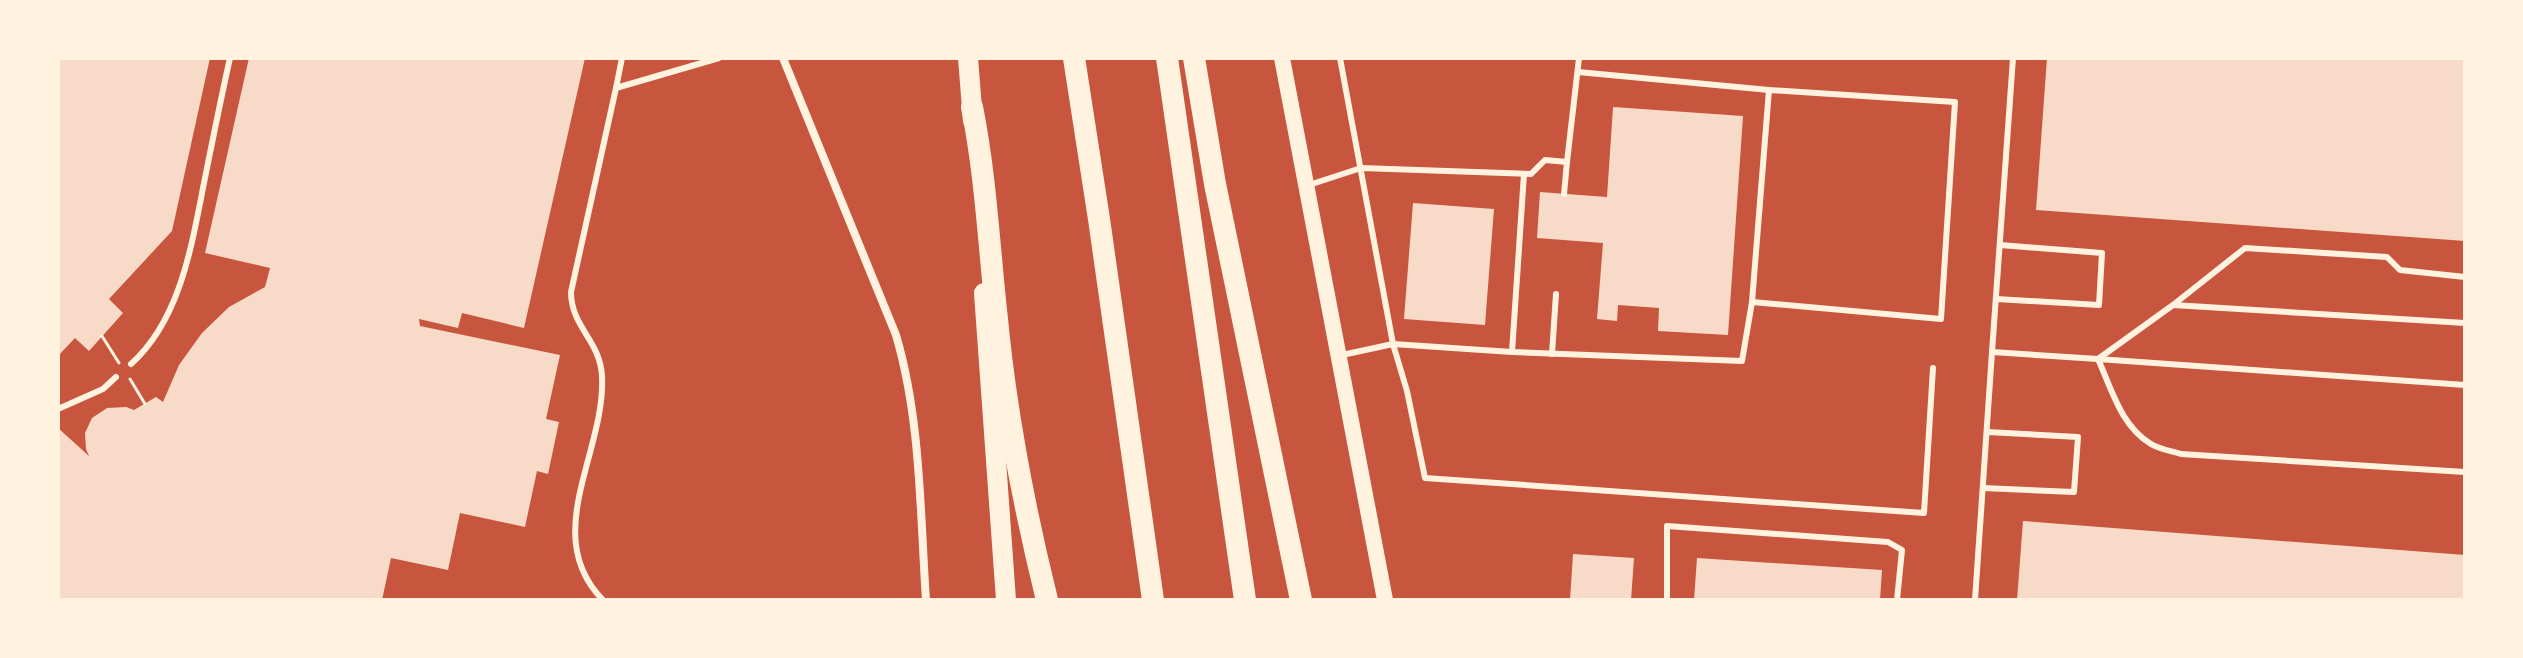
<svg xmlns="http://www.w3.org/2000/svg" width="2523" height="658" viewBox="0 0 2523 658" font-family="'Source Sans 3',sans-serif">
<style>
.building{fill:#f7dbc8}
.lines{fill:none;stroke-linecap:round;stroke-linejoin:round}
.path{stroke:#fff3e0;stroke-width:3}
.service{stroke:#fff3e0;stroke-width:6}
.minor{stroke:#fff3e0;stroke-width:8}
.secondary{stroke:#fff3e0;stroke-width:16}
.primary{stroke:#fff3e0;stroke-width:20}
.motorway{stroke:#fff3e0;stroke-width:22}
</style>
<rect width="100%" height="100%" fill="#c8553d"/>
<g class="building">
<path d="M58,58H210L172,231L109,299L123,313L89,351L75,338L58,356Z"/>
<path d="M249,58H585L524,328L462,313L458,328L419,319L420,326L560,355L546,419L559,422L548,474L537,471L525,527L460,513L448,570L391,558L382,600H58V428L89,456L86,449L85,433L92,418L107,408L126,407L134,410L156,397L163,402L179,365L202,333L229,307L265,287L270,268L205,253Z"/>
<path d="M2047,58H2465V241L2036,210Z"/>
<path d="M1613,107L1743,116L1728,335L1658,331L1659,308L1618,305L1617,321L1597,319L1603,243L1537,238L1540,192L1607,197Z"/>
<path d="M1413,203L1494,209L1485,325L1404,319Z"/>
<path d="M2023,521L2465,555V600H2017Z"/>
<path d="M1573,554L1634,558L1631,600H1570Z"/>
<path d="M1697,558L1882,570L1880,600H1694Z"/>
</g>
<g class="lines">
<g class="path">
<path d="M102,336L119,363"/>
<path d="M130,379L145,404"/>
</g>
<g class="service">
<path d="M1340,58L1393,344L1407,391L1425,478L1924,513L1933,368"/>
<path d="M2013,58L1992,352L2098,359L2173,305L2465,323"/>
<path d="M1578,72L1769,90L1955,102L1941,319L1752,302"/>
<path d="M616,88L622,58"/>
<path d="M1309,185L1361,168L1531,174L1545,160L1567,162L1579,58"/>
<path d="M1564,194L1567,162"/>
<path d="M1996,299L2099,305L2102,253L2000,245"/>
<path d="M2173,305L2245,248L2387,257L2400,270L2465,277"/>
<path d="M1512,352L1524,174"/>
<path d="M1552,354L1556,294"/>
<path d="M1342,355L1393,344L1512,352L1742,361L1752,302L1769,90"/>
<path d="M131,364C182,318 192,242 205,178C213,138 221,98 230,58"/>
<path d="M2465,385L2098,359C2112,390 2121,426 2151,444C2159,449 2171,451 2181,454L2465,472"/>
<path d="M58,409L103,389L116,377"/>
<path d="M1983,488L2074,492L2078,437L1987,432"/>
<path d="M603,600C539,535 606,452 602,376C600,340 571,327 571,292L616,88L719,58"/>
<path d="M1667,600V526L1888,542L1902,550L1897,600"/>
<path d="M1975,600L1992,352"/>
</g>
<path class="minor" d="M783,58L896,335C921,420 920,512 926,600"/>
<path class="secondary" d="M1282,58L1385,600"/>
<g class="primary">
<path d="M968,58L973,121"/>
<path d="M984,293L1006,600"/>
</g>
<g class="motorway">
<path d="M1074,58L1099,219L1153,600"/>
<path d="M1167,58L1245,600"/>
<path d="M1194,58L1215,184L1301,600"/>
<path d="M972,107C986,177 989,248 997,319C1006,414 1024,507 1047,600"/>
</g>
</g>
<rect width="2523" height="658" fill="none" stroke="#fff3e0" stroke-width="120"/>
</svg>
